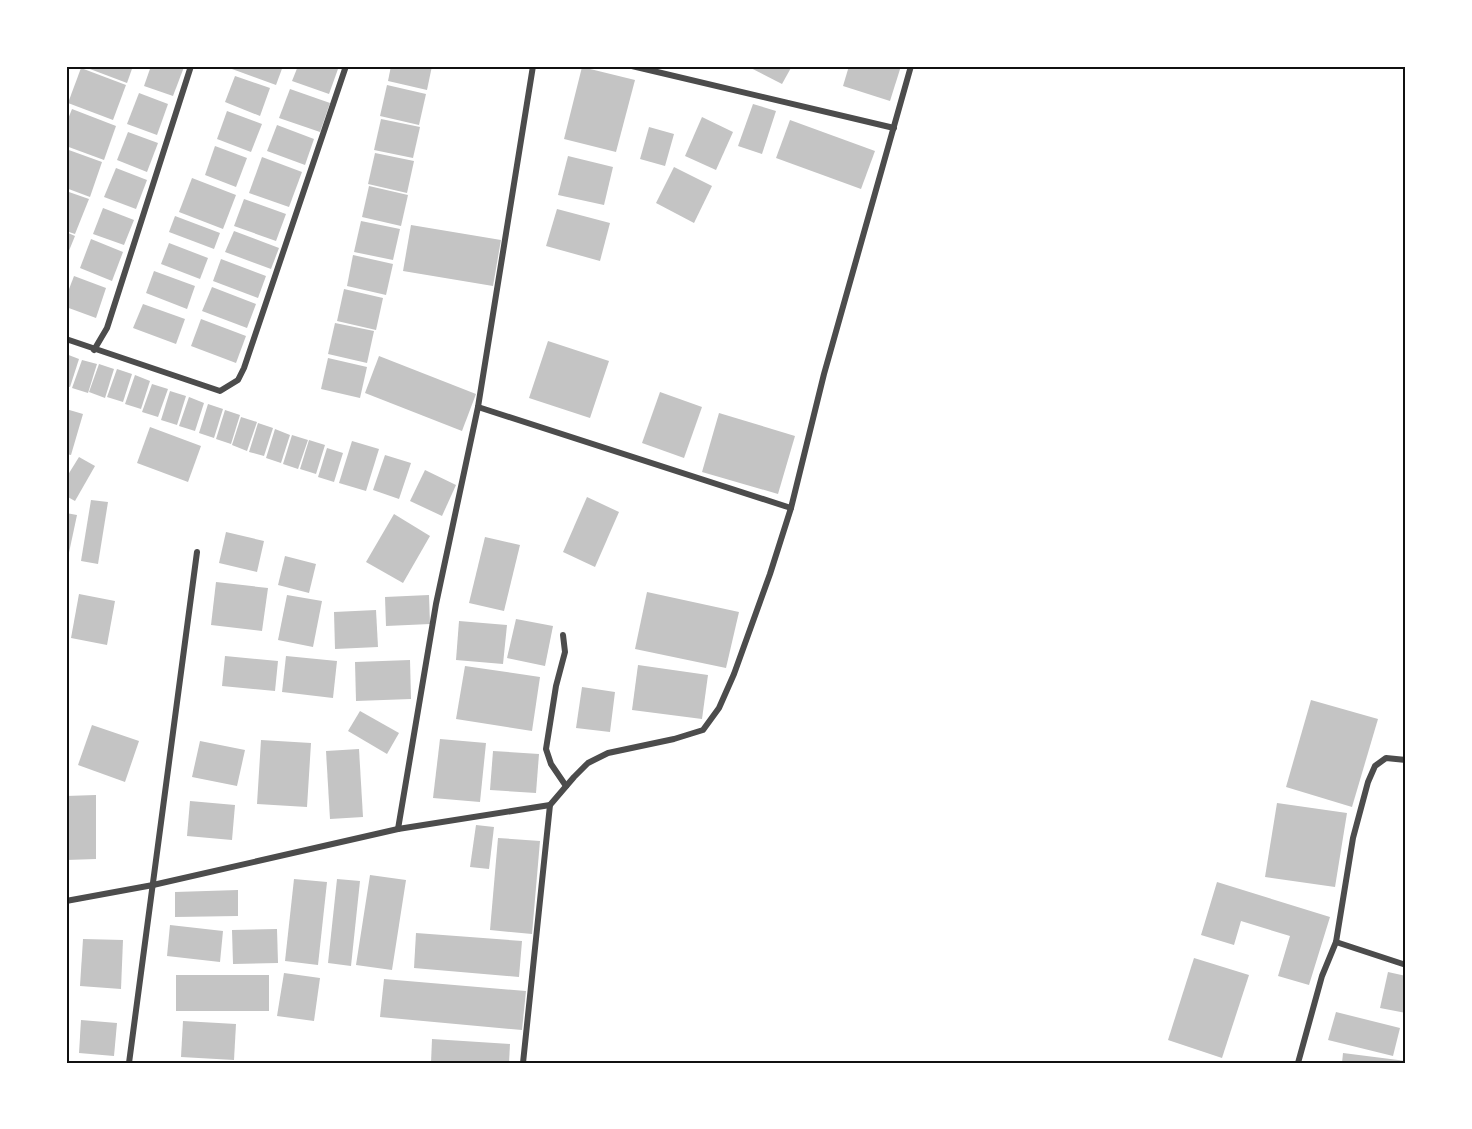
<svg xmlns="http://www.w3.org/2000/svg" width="1472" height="1129" viewBox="0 0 1472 1129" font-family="Mulish,sans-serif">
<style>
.building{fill:#c4c4c4}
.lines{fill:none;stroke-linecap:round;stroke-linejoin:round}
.minor{stroke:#4c4c4c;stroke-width:6}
.neatline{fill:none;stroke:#111;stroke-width:2}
</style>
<rect width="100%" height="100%" fill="#fff"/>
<g class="building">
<path d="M82,66H133L127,83Z"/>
<path d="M151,66L184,67L173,96L144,86Z"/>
<path d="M233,66H283L276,85L232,69Z"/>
<path d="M298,66H332L338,69L329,94L292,81Z"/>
<path d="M391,66H432L427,90L388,81Z"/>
<path d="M747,66H792L782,84Z"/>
<path d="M849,66H901L890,101L843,86Z"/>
<path d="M582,67L635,80L616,152L564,139Z"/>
<path d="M81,68L126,85L113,120L68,103Z"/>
<path d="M235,76L270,88L260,116L225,102Z"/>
<path d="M387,85L426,94L419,125L380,116Z"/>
<path d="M290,89L330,103L320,132L279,118Z"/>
<path d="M139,93L168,104L157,135L127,124Z"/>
<path d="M753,104L776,111L762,154L738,146Z"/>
<path d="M72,109L116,126L104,160L66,146V124Z"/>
<path d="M227,111L262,124L251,152L217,139Z"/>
<path d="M702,117L733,132L716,170L685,156Z"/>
<path d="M381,119L420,127L413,158L374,150Z"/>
<path d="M790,120L875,151L861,189L776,158Z"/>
<path d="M277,125L314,139L305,165L267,151Z"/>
<path d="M649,127L674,134L665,166L640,159Z"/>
<path d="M128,132L158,143L147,172L117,160Z"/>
<path d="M215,146L247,158L236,187L205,175Z"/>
<path d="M66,149L102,162L90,197L66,188Z"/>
<path d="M375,153L414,161L407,193L368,184Z"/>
<path d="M568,156L613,167L604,205L558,195Z"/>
<path d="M262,157L302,172L289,207L249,193Z"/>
<path d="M674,167L712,186L694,223L656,203Z"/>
<path d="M116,168L147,180L136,209L104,197Z"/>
<path d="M192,178L236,195L223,229L179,212Z"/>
<path d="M369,186L408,195L401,226L362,217Z"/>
<path d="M66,191L89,199L75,234L66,231Z"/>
<path d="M244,199L286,214L276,241L234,226Z"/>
<path d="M103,208L134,220L124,245L93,234Z"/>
<path d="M557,209L610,223L600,261L546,246Z"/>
<path d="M175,216L220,233L214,249L169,232Z"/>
<path d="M361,221L400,229L393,260L354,252Z"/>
<path d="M411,225L501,240L493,286L403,271Z"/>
<path d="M234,231L279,248L271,269L225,252Z"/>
<path d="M66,232L75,236L66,258Z"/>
<path d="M91,239L123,252L112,281L80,268Z"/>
<path d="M169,243L208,258L200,279L161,264Z"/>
<path d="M353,255L393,264L386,295L347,286Z"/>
<path d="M221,259L266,276L258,298L213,281Z"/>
<path d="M154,271L195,286L187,309L146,293Z"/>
<path d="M74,276L106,288L96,318L66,307V297Z"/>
<path d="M212,287L256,304L247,328L202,311Z"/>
<path d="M344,289L383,298L376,330L337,321Z"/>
<path d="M143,304L185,319L176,344L133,328Z"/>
<path d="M201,319L246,336L236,363L191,346Z"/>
<path d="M335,323L374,331L367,363L328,354Z"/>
<path d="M548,341L609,361L590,418L529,398Z"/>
<path d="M66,354L79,359L70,387L66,386Z"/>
<path d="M379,356L476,394L462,431L365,393Z"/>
<path d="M328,358L367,367L360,398L321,389Z"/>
<path d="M82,360L97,364L88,393L72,388Z"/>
<path d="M99,364L114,369L105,398L89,392Z"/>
<path d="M117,369L132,374L123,402L107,397Z"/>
<path d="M135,375L150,381L141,409L125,404Z"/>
<path d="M152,384L168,389L158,417L142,412Z"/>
<path d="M170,391L186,396L177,425L161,420Z"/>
<path d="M660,392L702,407L684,458L642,443Z"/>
<path d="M189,397L204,403L195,431L179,426Z"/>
<path d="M208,404L223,409L214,438L199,433Z"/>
<path d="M66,409L83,414L71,455L66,454Z"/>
<path d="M225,410L240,415L231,444L216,439Z"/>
<path d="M719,413L795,436L778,494L702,472Z"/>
<path d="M241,417L257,422L247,451L232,445Z"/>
<path d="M258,423L273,428L264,456L249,452Z"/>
<path d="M150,427L201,446L188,482L137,463Z"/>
<path d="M275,429L290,435L281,463L266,458Z"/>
<path d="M292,435L308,440L298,469L283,464Z"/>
<path d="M309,440L325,445L316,474L300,469Z"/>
<path d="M352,441L379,449L366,491L339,483Z"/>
<path d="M327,448L343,453L334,482L318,477Z"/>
<path d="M385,455L411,463L399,499L373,490Z"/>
<path d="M79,457L95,466L75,501L66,496V478Z"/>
<path d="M425,470L456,485L442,516L410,501Z"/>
<path d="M587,497L619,512L595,567L563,552Z"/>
<path d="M91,500L108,502L98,564L81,561Z"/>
<path d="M66,513L77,515L67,562H66Z"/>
<path d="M394,514L430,536L403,583L366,562Z"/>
<path d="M226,532L264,541L257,572L219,563Z"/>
<path d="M485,537L520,545L504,611L469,603Z"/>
<path d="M285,556L316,564L309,593L278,585Z"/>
<path d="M216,582L268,588L262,631L211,625Z"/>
<path d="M647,592L739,612L726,668L635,649Z"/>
<path d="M79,594L115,601L107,645L71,638Z"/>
<path d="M287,595L322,601L313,647L278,640Z"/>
<path d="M429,595L430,624L386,626L385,597Z"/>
<path d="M376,610L378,647L335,649L334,612Z"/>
<path d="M516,619L553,626L545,666L507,658Z"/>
<path d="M459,621L507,625L503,664L456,660Z"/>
<path d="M225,656L278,661L275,691L222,686Z"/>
<path d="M286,656L337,661L333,698L282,692Z"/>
<path d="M410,660L411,699L356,701L355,662Z"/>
<path d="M638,665L708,675L702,719L632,710Z"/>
<path d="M465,666L540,677L532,731L456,719Z"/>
<path d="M582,687L615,692L610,732L576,728Z"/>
<path d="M1311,700L1378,719L1352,807L1286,787Z"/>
<path d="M360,711L399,733L387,754L348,731Z"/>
<path d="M92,725L139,741L125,782L78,765Z"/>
<path d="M440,739L486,743L480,802L433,798Z"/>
<path d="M261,740L311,743L307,807L257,804Z"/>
<path d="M200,741L245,750L237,786L192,777Z"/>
<path d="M359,749L363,817L330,819L326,751Z"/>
<path d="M493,751L539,754L536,793L490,790Z"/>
<path d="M96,795V859L66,860V796Z"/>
<path d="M190,801L235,805L232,840L187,836Z"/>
<path d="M1277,803L1347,813L1335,887L1265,877Z"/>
<path d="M476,825L494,827L489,869L470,867Z"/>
<path d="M498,838L540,841L532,934L490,930Z"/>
<path d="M370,875L406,880L392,970L356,965Z"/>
<path d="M294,879L327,882L318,965L285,961Z"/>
<path d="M337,879L360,881L351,966L328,963Z"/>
<path d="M1217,882L1330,917L1309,985L1278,976L1290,936L1241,921L1234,945L1201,935Z"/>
<path d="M238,890V916L175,917V892Z"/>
<path d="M170,925L223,931L220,962L167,956Z"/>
<path d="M277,929L278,963L233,964L232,930Z"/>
<path d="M416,933L522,941L519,977L414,968Z"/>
<path d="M83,939L123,940L121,989L80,986Z"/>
<path d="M1194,958L1249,975L1222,1058L1168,1040Z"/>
<path d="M1388,972L1406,976V1013L1380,1008Z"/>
<path d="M284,973L320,978L314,1021L277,1016Z"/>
<rect x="176" y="975" width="93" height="36"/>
<path d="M384,979L526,991L522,1030L380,1017Z"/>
<path d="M1336,1012L1400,1028L1393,1056L1328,1040Z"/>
<path d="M81,1020L117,1023L114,1056L79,1053Z"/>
<path d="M183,1021L236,1024L234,1060L181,1057Z"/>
<path d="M432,1039L510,1044L509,1063H431Z"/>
<path d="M1343,1053L1406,1061V1063H1342Z"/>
</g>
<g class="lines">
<g class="minor">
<path d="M632,66L894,128"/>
<path d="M66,339L220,391L238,380L244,368L346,66"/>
<path d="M94,350L107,328L191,66"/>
<path d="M478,407L791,508"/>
<path d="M563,635L565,652L556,686L546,749L551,764L566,786"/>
<path d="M398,829L436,604L478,407L533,66"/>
<path d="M66,901L153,885L398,829L550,805"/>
<path d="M1336,942L1353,838L1368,782L1375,766L1386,758L1406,760"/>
<path d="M129,1063L197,552"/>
<path d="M523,1063L550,805L574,777L588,763L608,753L674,739L703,730L719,708L734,674L770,574L791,508L824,374L911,66"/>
<path d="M1298,1063L1322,976L1336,942L1406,965"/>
</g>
</g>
<rect width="1472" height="1129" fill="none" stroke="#ffffff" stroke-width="135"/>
<rect x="68" y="68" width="1336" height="994" class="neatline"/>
</svg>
